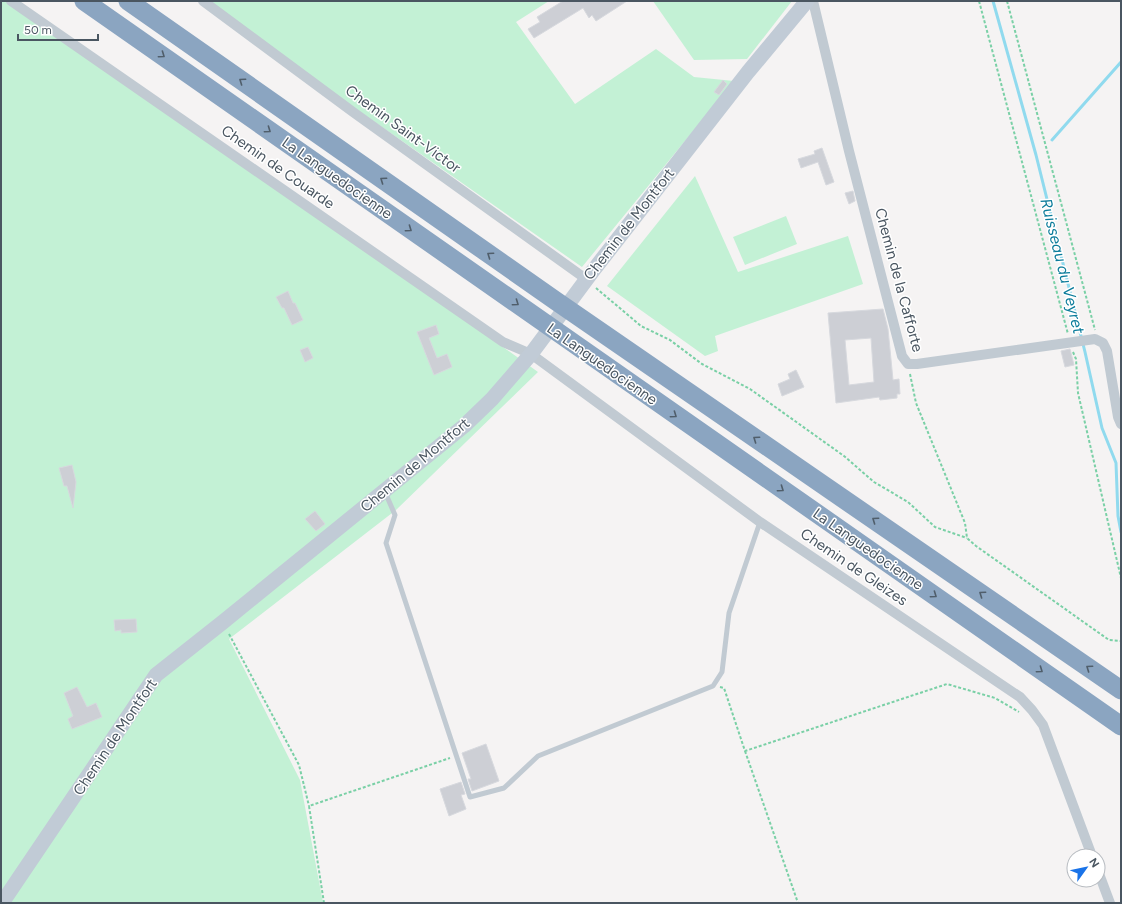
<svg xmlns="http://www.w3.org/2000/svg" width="1122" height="904" viewBox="0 0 1122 904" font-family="Figtree,sans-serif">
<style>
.green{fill:#c3f1d5}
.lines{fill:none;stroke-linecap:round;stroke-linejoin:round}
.stream{stroke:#90daee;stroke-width:3}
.building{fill:#cdcfd5;stroke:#d7d9de;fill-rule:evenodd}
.path{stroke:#7ad0a6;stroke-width:2;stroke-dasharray:3 2;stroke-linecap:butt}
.lane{stroke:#c1cad2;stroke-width:5}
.street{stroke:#c1cad2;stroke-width:10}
.secondary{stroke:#c1cbd6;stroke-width:15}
.highway{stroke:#8ba5c1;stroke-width:19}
.oneway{stroke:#505e6b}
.labels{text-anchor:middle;stroke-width:3;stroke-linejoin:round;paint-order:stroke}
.street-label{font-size:15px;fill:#4a5661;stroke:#fff}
.water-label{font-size:16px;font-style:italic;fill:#0c7c9b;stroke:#fff}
</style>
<rect width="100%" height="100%" fill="#f5f3f3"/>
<g class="green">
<path d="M1,1H18L538,372L396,510L229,639L300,780L323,903H1Z"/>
<path d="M202,1H549L516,22L575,104L656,49L694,77L734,81L582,267Z"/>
<path d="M653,1H792L747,59L694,60Z"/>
<path d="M695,176L738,272L848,236L863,284L715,336L718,351L705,356L607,286Z"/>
<path d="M786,216L797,244L745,265L733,237Z"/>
</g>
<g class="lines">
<g class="stream">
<path d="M993,1L1036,155L1085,352L1102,428L1116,463L1118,516L1121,532"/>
<path d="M1052,140L1121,62"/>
</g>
</g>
<g class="building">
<path d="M563,1H627L596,21L592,15L589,18L583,8L534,38L528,29L540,22L537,17Z"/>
<path d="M723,80L727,84L719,95L714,92Z"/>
<path d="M822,148L834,182L826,185L818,162L801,168L798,159L815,154L814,151Z"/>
<path d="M853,191L855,201L849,204L845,193Z"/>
<path d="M288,291L293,303H295L303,320L292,325L284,308H282L276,297Z"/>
<path d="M883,309L888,329L893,380L899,379L900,394H897V398L880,400L879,397L836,403L828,313ZM871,338L874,382L849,385L845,340Z"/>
<path d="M436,325L439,334L429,338L437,358L447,354L452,367L434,375L417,332Z"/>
<path d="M308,347L313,358L305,362L300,350Z"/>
<path d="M1070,349L1074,365L1065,367L1061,351Z"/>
<path d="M796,370L804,387L782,396L778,384L790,379L788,374Z"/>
<path d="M72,465L76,482L73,508L67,486H64L59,468Z"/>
<path d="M315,511L325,524L316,531L305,519Z"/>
<path d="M136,619L137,632L121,633V630L115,631L114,620Z"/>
<path d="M77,687L87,707L96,703L102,717L72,729L68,719L73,716L64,693Z"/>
<path d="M486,744L499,781L472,791L468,779H471L462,753Z"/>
<path d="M461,782L465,794L461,795L466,809L449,816L440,789Z"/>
</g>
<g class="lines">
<g class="path">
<path d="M979,1L1068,334"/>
<path d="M1007,1L1095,330"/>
<path d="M596,288L641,326L670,340L702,364L750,389L844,456L874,482L908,502L935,527L967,538"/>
<path d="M1073,352L1076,359L1078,393L1121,578"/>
<path d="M910,374L916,403L965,523L967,538L976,546L1109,640L1121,641"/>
<path d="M229,634L299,765L309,806"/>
<path d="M720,687L724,688L745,751L947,684L995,698L1019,712"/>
<path d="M745,751L798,903"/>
<path d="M324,903L309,806L450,758"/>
</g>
<path class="lane" d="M385,492L395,515L386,543L470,797L504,788L538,756L713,686L722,672L729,613L760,522"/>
<g class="street">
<path d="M11,1L503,342L531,354L760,522L1020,697L1032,710L1043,725L1092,856"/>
<path d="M203,1L353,112L586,279"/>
<path d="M813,1L849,151L902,356L908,364H917L1095,339L1103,343L1107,351L1118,417L1121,424"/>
<path d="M1098,871L1110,903"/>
</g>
<path class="secondary" d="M2,903L156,675L223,622L464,426L492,399L531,354L592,272L748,72L807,1"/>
<g class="highway">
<path d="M84,1L1121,726"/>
<path d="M128,1L556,301L1121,690"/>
</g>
</g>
<defs><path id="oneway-chevron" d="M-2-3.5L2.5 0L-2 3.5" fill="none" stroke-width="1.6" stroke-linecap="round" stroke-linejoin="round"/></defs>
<g class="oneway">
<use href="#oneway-chevron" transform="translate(162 55) rotate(35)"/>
<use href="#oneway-chevron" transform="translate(242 81) rotate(-145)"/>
<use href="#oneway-chevron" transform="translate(268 130) rotate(35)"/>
<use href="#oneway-chevron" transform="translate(383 180) rotate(-145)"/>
<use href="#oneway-chevron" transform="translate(409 229) rotate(35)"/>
<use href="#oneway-chevron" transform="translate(490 255) rotate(-145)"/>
<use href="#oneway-chevron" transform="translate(516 303) rotate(35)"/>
<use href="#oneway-chevron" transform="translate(674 415) rotate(35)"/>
<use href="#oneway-chevron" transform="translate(756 439) rotate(-145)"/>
<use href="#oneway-chevron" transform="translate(781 489) rotate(35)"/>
<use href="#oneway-chevron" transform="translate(875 520) rotate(-145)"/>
<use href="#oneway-chevron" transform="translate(982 594) rotate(-145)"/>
<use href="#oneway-chevron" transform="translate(934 595) rotate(35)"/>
<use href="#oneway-chevron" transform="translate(1089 668) rotate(-145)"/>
<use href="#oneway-chevron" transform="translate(1040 670) rotate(35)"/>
</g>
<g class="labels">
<g class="street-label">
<text transform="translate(403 129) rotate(36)" y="5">Chemin Saint-Victor</text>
<text transform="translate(278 167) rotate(35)" y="5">Chemin de Couarde</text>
<text transform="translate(337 178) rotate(35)" y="5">La Languedocienne</text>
<text transform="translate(629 224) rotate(-52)" y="5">Chemin de Montfort</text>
<text transform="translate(899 280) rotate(75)" y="5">Chemin de la Cafforte</text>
<text transform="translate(602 364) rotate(35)" y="5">La Languedocienne</text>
<text transform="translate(415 465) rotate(-40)" y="5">Chemin de Montfort</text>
<text transform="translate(868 549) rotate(35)" y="5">La Languedocienne</text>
<text transform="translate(854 567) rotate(34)" y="5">Chemin de Gleizes</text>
<text transform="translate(115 737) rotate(-56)" y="5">Chemin de Montfort</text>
</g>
<g class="water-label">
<text transform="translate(1063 266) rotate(76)" y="6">Ruisseau du Veyret</text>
</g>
</g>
<rect width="1122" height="904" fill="none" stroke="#4a5661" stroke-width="4"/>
<g transform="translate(1086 868) rotate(57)"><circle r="19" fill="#ffffff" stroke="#b7bbc0"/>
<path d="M0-3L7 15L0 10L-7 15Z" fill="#1a73e8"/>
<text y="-6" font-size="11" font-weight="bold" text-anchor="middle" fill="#4a5661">N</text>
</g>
<path d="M18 34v6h80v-6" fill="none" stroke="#4a5661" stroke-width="2"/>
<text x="24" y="34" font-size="12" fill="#4a5661" stroke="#ffffff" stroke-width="3" paint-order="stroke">50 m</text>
</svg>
